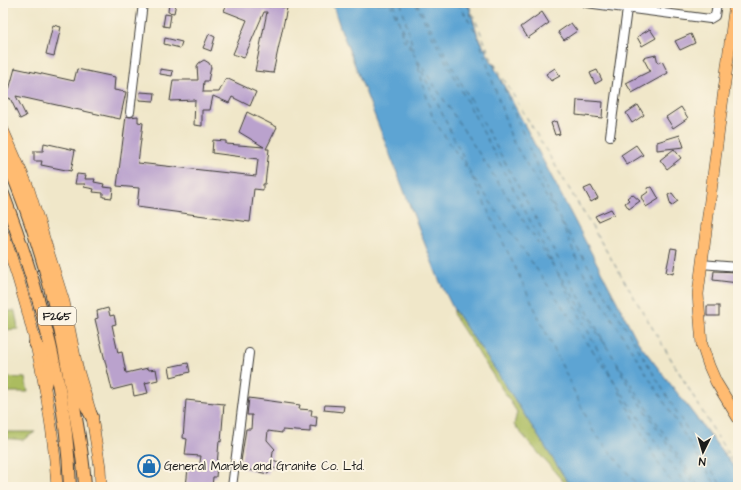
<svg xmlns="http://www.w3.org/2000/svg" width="741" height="490" viewBox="0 0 741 490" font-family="'Architects Daughter',sans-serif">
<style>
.green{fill:#abbc5f;stroke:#646c3e}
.water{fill:#5da4d3;stroke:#3c6078}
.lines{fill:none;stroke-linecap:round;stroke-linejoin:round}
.ferry{stroke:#39596e;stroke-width:1;stroke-dasharray:5 4;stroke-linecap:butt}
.building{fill:#baa2cd}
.minor-casing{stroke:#3c3a36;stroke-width:10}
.major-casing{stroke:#3c3a36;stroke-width:12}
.highway-casing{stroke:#3c3a36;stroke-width:14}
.minor{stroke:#fff;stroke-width:8}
.major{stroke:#ffbb71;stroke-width:11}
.highway{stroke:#ffbb71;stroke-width:12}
.labels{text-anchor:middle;stroke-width:4;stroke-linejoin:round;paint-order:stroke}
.shield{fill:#fcf5e5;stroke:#5f5d58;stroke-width:1}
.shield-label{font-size:11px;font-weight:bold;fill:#1c1c1c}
.poi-label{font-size:12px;fill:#1c1c1c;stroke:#fcf5e5;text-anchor:start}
</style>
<rect width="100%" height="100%" fill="#fcf5e5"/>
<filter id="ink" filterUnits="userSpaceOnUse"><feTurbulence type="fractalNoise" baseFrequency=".025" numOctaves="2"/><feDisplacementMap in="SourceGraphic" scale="8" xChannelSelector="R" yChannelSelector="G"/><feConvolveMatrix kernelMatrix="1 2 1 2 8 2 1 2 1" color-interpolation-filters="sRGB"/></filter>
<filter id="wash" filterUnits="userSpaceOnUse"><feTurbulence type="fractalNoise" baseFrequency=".012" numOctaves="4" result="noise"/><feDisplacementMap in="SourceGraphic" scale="16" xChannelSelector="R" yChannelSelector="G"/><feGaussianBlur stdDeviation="0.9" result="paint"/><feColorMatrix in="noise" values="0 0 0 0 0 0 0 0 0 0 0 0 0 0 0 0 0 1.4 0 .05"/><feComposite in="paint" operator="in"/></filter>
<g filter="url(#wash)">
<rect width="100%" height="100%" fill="#f0e7c9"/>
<g class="green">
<path d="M454,310L497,372L567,481L574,487H568L514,425L517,412L453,314Z"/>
<path d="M3,311H15L18,329L3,330Z"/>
<path d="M3,377L25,378L28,392H3Z"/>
<path d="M3,432H35L23,440L3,438Z"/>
</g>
<path class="water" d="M334,3H468L478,36L638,342L738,472V487H574L567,481L497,372L454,310L439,280L340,27L333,5Z"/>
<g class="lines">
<g class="ferry">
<path d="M390,3L398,21"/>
<path d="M394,3L403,38L699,487"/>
<path d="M401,3L415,56"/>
<path d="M415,3L552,262"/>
<path d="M417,3L608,349"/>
<path d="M458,3L477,34"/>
<path d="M467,3L512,140L722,487"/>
<path d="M469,5L557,214"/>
<path d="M401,27L412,49"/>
<path d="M480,39L489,55"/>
<path d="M416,59L433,119L687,487"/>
<path d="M418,63L469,170"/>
<path d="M494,63L738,471"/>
<path d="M472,177L593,431L639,487"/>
<path d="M561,222L580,267L717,487"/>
<path d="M558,274L614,381"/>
<path d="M617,364L627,383L696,487"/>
<path d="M619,391L658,463L675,487"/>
</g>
</g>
<g id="blocks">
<g class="building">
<path d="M169,3H176L174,13L168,12Z"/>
<path d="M227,3H260L270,7V4L287,8L273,73L255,71L267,12H264L244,58L233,54L247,20L224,11Z"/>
<path d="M542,12L549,23L528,38L521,27Z"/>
<path d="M165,14L171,15L169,27L163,26Z"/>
<path d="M571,23L577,31L564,40L558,32Z"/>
<path d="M53,25L61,27L54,56L46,54Z"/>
<path d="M650,29L656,38L642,46L637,37Z"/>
<path d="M209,34L215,37L211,51L203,48Z"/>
<path d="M691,34L695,43L680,50L675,41Z"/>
<path d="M165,38L182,42L180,48L164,44Z"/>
<path d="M656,55L658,63L662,61L668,73L632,93L626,83L650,71L643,58Z"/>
<path d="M204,60L209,63L211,67L208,81H204L203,92H219L226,78L256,92L250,106L232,97L229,103L213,96L210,110H202V126L194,125L195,100L170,101L173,80H198L197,66L199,63Z"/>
<path d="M15,68L74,81L77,69L115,77L114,90L126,92L120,119L16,96L26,116L20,119L10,98L4,100L3,97V93L9,90Z"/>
<path d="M555,68L560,76L551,81L546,74Z"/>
<path d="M160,69L173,71L172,76L160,74Z"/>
<path d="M597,70L602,80L595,84L590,73Z"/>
<path d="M140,92L155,93L154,101L139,100Z"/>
<path d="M577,100L603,102L602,118L576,115Z"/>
<path d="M638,105L644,115L632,123L626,113Z"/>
<path d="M681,107L688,118L673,128L666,117Z"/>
<path d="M247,112L277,127L266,149H269L265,184H263V190L254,189L250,222L137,207L139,188L117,186L126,116L130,117L138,116V122L143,123L138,163L256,176L258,159L212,153L213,140L226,141V144L264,147L239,132Z"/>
<path d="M556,121L560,134L555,135L551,123Z"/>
<path d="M680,135L684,147L657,150V142Z"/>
<path d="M44,143L75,150L71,171L41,165L42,161H34V151H43Z"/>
<path d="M636,145L643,155L627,165L621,155Z"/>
<path d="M674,149L681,158L667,169L660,160Z"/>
<path d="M77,174L86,175L85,179H95L94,182L104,184L103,187L113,188L112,198L103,197V193L93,192L94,189L84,187L85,184H75Z"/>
<path d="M591,186L598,198L591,202L584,189Z"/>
<path d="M652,187L659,199L646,207L641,197L648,192L647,188Z"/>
<path d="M672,193L678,201L671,206L668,195Z"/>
<path d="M632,194L640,201L629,209L625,203L629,200L627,198Z"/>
<path d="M611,209L614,214L598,221L595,216Z"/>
<path d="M671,248L677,249L673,274L666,272Z"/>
<path d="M714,271L738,272V283L713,280Z"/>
<rect x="707" y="306" width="12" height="10"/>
<path d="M108,308L110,316L114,315L116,324L112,325L118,353L122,352L126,373L148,368L149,370L156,369L158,380L145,383L148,393L134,396L132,385L112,390L95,319L98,318L97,311Z"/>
<path d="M188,363L190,372L171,377L169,367Z"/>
<path d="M249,398L300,405L299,409L312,410L311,416H317L316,427L310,426V432L282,430V433L268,431L267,440L275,449L273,451L272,460L279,462L277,469L270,467L268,474L240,468L246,429H251L252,415H247Z"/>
<path d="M186,400L224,404L221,442L219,441L216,477H213L212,487H186L188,468L199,469L201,456L185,455L187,439L183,438Z"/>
<path d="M325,405L344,406L343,412L324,410Z"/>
</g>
</g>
</g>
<g filter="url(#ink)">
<use href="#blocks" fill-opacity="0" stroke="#3c3a36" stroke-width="1"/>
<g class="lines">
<g class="minor-casing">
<g id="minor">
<path d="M586,3L710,19L715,16L717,3"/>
<path d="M130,112L143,3"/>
<path d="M610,136L627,9"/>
<path d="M701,264L738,267"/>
<path d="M232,487L249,353"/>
</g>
</g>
<g class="major-casing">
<g id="major">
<path d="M735,3L698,294L702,345L709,366L716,382L738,418"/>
<path d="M3,130L28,187L64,302L77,367L92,417L100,467L101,487"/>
<path d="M3,233C32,315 52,400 57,487"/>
</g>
</g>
<g class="highway-casing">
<g id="highway">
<path d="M3,152C40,235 62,322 75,412C79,437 84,462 85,487"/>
<path d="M3,194C38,286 67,388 70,487"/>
<path d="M35,343L51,365"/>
<path d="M75,384L92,417"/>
<path d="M45,385L51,361"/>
</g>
</g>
<use href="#minor" class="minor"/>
<use href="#major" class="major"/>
<use href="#highway" class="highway"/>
</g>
</g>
<defs>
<g id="shop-ring" transform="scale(1.15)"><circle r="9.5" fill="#fcf5e5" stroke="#1f6fb2" stroke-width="1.5"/><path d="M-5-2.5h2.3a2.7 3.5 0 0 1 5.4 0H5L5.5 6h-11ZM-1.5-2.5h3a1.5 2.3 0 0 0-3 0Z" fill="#1f6fb2"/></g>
</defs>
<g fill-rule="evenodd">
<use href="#shop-ring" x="149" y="466"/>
</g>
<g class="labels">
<rect class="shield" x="38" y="307" width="38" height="18" rx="3"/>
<g class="shield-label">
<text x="57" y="320">F265</text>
</g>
<g class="poi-label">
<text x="164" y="470">General Marble and Granite Co. Ltd.</text>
</g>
</g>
<rect width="741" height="490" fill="none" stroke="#fcf5e5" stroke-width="16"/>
<g transform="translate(703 452) rotate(185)" stroke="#fcf5e5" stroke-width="3" paint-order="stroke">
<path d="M0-3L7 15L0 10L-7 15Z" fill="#1c1c1c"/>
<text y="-6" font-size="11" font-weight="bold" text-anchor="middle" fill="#1c1c1c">N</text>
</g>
</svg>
